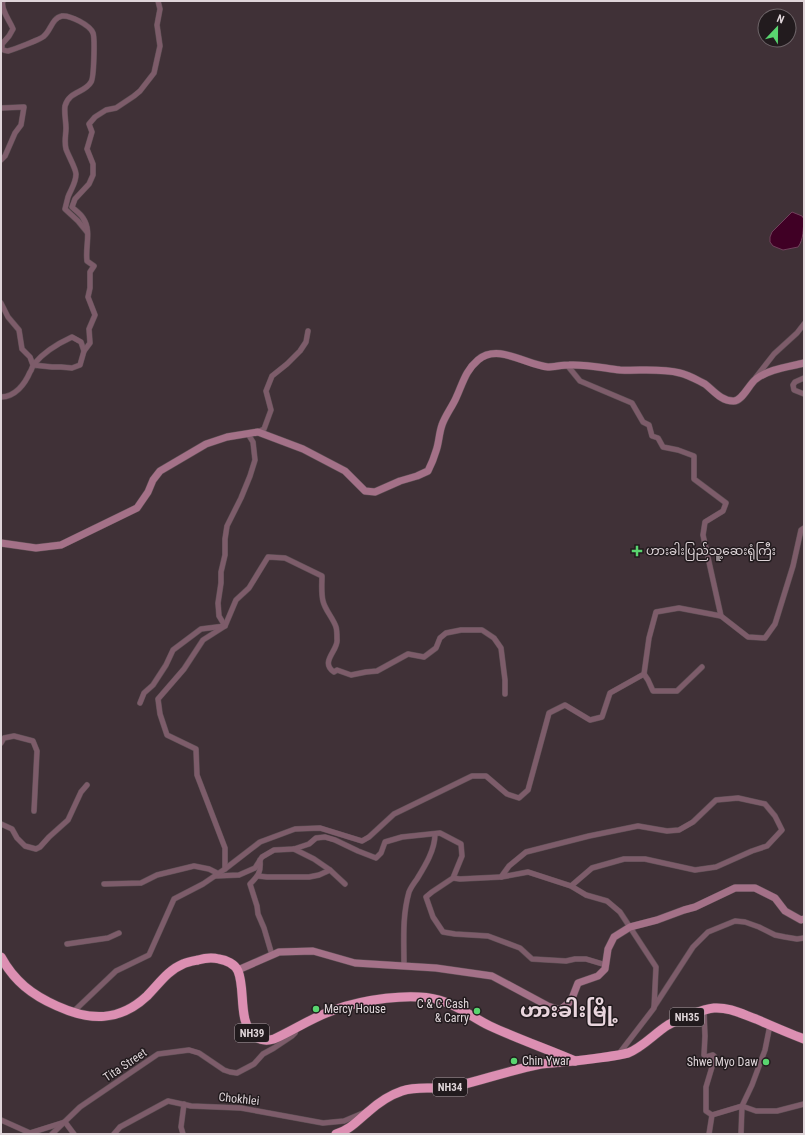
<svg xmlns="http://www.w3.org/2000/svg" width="805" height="1135" viewBox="0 0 805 1135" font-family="'Roboto Condensed','Noto Sans Myanmar',sans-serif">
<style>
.water{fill:#400025;stroke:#70405b}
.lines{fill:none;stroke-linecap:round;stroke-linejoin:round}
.street-casing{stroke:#5d4f54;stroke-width:6}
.secondary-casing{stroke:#5d4f54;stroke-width:8}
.highway-casing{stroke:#5d4f54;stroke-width:10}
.street{stroke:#7d5c6a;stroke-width:5}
.secondary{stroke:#a47188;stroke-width:7}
.highway{stroke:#dc8fb2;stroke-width:9}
.poi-dot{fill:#59d56f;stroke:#221b1e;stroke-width:1.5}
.labels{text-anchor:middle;stroke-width:3;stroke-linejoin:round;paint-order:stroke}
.shield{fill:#221b1e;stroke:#a69da1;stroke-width:1}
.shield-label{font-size:11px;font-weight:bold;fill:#dfd5d9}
.poi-label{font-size:12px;fill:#dfd5d9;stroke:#221b1e;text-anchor:start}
.street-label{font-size:12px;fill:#dfd5d9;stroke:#221b1e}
.town-label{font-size:20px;font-weight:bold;fill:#ead6de;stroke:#221b1e}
</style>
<rect width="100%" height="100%" fill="#403137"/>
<path class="water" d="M792,212L802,216L804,219C803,229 804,239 798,247L783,250L773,246L770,242V237L772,232Z"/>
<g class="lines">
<g class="street-casing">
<g id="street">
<path d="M3,1C0,9 10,21 13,29L9,36L2,44V49C2,50 7,51 8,51C12,50 42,39 44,36C51,30 52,18 62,16C70,15 90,25 93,33C95,38 94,78 91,82C85,93 69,91 65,106C64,113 66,121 66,128C66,135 64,141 66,149C68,155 76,169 76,174C76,183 71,189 68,197C67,201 66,205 65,209L78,221L87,232"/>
<path d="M1,108L24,107L21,125L15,133L5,156L1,160"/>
<path d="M1,303L8,317L19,330L22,349L30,357L33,365"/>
<path d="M84,351L90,343L89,329L95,315L88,297L90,288V272L94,266L87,261C85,246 92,231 83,218C81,214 75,210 72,207L75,199L89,184L93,175V164L87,149L92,132L89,124L95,117L106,110L116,108L134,96L140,91L154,73L160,46L157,25L160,9L158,1"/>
<path d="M567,365L580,381L632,403L643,422L649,425L652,436L658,438L663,447L678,450L694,456V479L726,503L723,511L705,522L703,535L721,616"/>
<path d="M756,377L774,354L797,333L804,324"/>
<path d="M804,378L795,382L793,385L794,390L804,394"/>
<path d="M1,397C15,397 25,384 30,372C32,370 32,366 34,364C43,353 59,343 72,337L81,342L84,351L80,365L72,368L61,367H52L33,365"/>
<path d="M258,432L264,429L271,410L266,391L272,376L287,364L300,351L306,342L308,331"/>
<path d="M644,674L648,680L653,691H677L702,667"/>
<path d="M140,703L144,693L153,685L166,665L173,650L201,629L225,626L219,616L218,603L221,583V572L225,555V539L227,526L241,498L250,476L255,460L253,442L248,434"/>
<path d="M1,743L4,738L14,736L33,741L37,751L34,811"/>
<path d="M1,824L12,829L17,838L25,846L36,849L40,847L49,837L68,820L81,792L87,785"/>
<path d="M294,849L314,859L330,870L345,884"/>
<path d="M260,860C261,872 259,875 250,884L257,906L258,914L264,928L272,955"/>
<path d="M225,869V848L197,775L196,749L167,735L160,714L158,699L184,669L203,640L225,626L236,600L249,588L268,557L285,558L322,576C322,584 321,593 323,601C325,610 333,618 336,627C337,630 337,635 337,639C339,650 319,662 334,672L337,670L351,675L366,672L377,671L408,654L424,657L436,648L440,638L446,633L461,630H482L494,638L501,648L505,680V694"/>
<path d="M215,876L239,875L255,868L262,857L274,850L294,849L309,844L316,838L325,837L335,840L358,851L376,858L381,853L385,842L402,837L440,833L461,844L462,856L453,878L432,892L426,897L433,917L443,932L455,934L488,936L520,948L532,959L566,961L575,959H586L606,965"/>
<path d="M258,876L267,877H309L319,875L330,870"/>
<path d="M453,878L460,879L501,877"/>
<path d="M104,884L141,883L157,875L194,866L209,869L219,874"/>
<path d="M571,886L592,868L624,859H645L695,870L716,867L752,851L767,846L782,830L775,816L765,804L738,798L716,800L693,822L679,830L667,831L638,826L589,836L526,852L509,866L501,877L528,872L571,886L586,895L607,901L620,912L656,967L654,1008L618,1055"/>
<path d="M67,944L108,938L119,933"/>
<path d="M404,966C404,940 402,917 409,892C411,887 414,883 417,879C425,866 435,850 435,834"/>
<path d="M654,1007L693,947L708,932L735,921L745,922L759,927L775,935L785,937L797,939L804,938"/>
<path d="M704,1011L705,1036L704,1055L706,1057L713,1055L715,1057L706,1087V1111L712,1115"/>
<path d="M73,1012L116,971L149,955L174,899L203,884L225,869L260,842L295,829L320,828L362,841L369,837L394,814L472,776H486L507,794L519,798L528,790L549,713L565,705L590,720L602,717L610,693L644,674L649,638L656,612L679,608L721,616L748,637L765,638L775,624L793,566L801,530L804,528"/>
<path d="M1,1120L30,1133L65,1122L74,1134"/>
<path d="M52,1134L80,1107L158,1054L189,1050L199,1053L224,1070L230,1072L237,1073L254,1064L263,1054L274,1048L292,1036L295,1033L297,1028"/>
<path d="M114,1134L120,1127L168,1101L191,1106L241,1108L323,1123L344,1121L363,1113"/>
<path d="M183,1134L181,1127L184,1104"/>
<path d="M709,1134L712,1115L742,1106L752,1085L765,1050L770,1025"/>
<path d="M741,1134L742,1106L756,1111H777L804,1104"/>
</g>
</g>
<g class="secondary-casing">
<g id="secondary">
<path d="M1,543L36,548L61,545L137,508L148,492L153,480L160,471L206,444L227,437L258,432L303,449L345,471L365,491L375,492L400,481L417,476L428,471C431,465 434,458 436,451C439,443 439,433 442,425C445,416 452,407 456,398C463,383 465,371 478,360C498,343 526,365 548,367C554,367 562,365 569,365C586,364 603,368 620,370C640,371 660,368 680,373C689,375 697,380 705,384C713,390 721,401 733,401C742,402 749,384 756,379C769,369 788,367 804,363"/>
<path d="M238,970L279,952L313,951L355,963L436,968L492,976L548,1006L560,1010L571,1001L578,983L598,976L605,969L608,949L614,937L630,927L657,920L684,910L695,907L735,888H755L775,898L785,911L801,920L804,919"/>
</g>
</g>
<g class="highway-casing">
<g id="highway">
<path d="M1,957C14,981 32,995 57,1006C90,1021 119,1022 147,996C158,985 168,970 183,964C187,962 193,961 198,960C205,958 211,957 219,959C226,960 235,964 238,971C246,990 237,1024 256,1037C262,1041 267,1041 274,1039C294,1030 313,1017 334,1010C362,1000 410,992 439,1000C458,1005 473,1018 490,1026C518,1039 547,1049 575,1061"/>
<path d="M336,1134C351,1129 357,1121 368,1112C378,1103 390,1095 402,1091C419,1085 436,1090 453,1087C483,1080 511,1070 541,1064C552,1063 563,1062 574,1061C592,1059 611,1057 628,1053C642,1048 655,1033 668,1025C679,1019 703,1009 714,1008C729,1007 742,1014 756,1019C772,1026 788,1033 804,1039"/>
</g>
</g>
<use href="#street" class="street"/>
<use href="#secondary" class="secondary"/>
<use href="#highway" class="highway"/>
</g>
<g class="poi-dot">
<path d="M635 545h4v4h4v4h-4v4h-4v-4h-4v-4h4z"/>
<circle cx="316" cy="1009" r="4"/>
<circle cx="477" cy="1011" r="4"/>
<circle cx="514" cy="1061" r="4"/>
<circle cx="766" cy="1062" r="4"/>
</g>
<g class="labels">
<g class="shield">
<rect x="670" y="1008" width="34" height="18" rx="3"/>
<rect x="235" y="1024" width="34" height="18" rx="3"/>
<rect x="433" y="1078" width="34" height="18" rx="3"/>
</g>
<g class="shield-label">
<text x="687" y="1021">NH35</text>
<text x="252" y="1037">NH39</text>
<text x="450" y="1091">NH34</text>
</g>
<g class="poi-label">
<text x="646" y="555">ဟားခါးပြည်သူ့ဆေးရုံကြီး</text>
<text x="469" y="1008" text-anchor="end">C &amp; C Cash<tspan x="469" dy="14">&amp; Carry</tspan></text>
<text x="324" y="1013">Mercy House</text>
<text x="522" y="1065">Chin Ywar</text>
<text x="758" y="1066" text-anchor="end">Shwe Myo Daw</text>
</g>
<g class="street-label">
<text transform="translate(125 1065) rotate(-34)" y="4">Tita Street</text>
<text transform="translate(239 1099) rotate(6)" y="4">Chokhlei</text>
</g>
<g class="town-label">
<text x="569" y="1017">ဟားခါးမြို့</text>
</g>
</g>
<rect width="805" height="1135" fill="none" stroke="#dfd5d9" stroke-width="4"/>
<g transform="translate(777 28) rotate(22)"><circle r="19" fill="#221b1e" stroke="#6e6569"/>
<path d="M0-3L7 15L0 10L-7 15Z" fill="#59d56f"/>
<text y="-6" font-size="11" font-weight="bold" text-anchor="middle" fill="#dfd5d9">N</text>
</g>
</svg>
